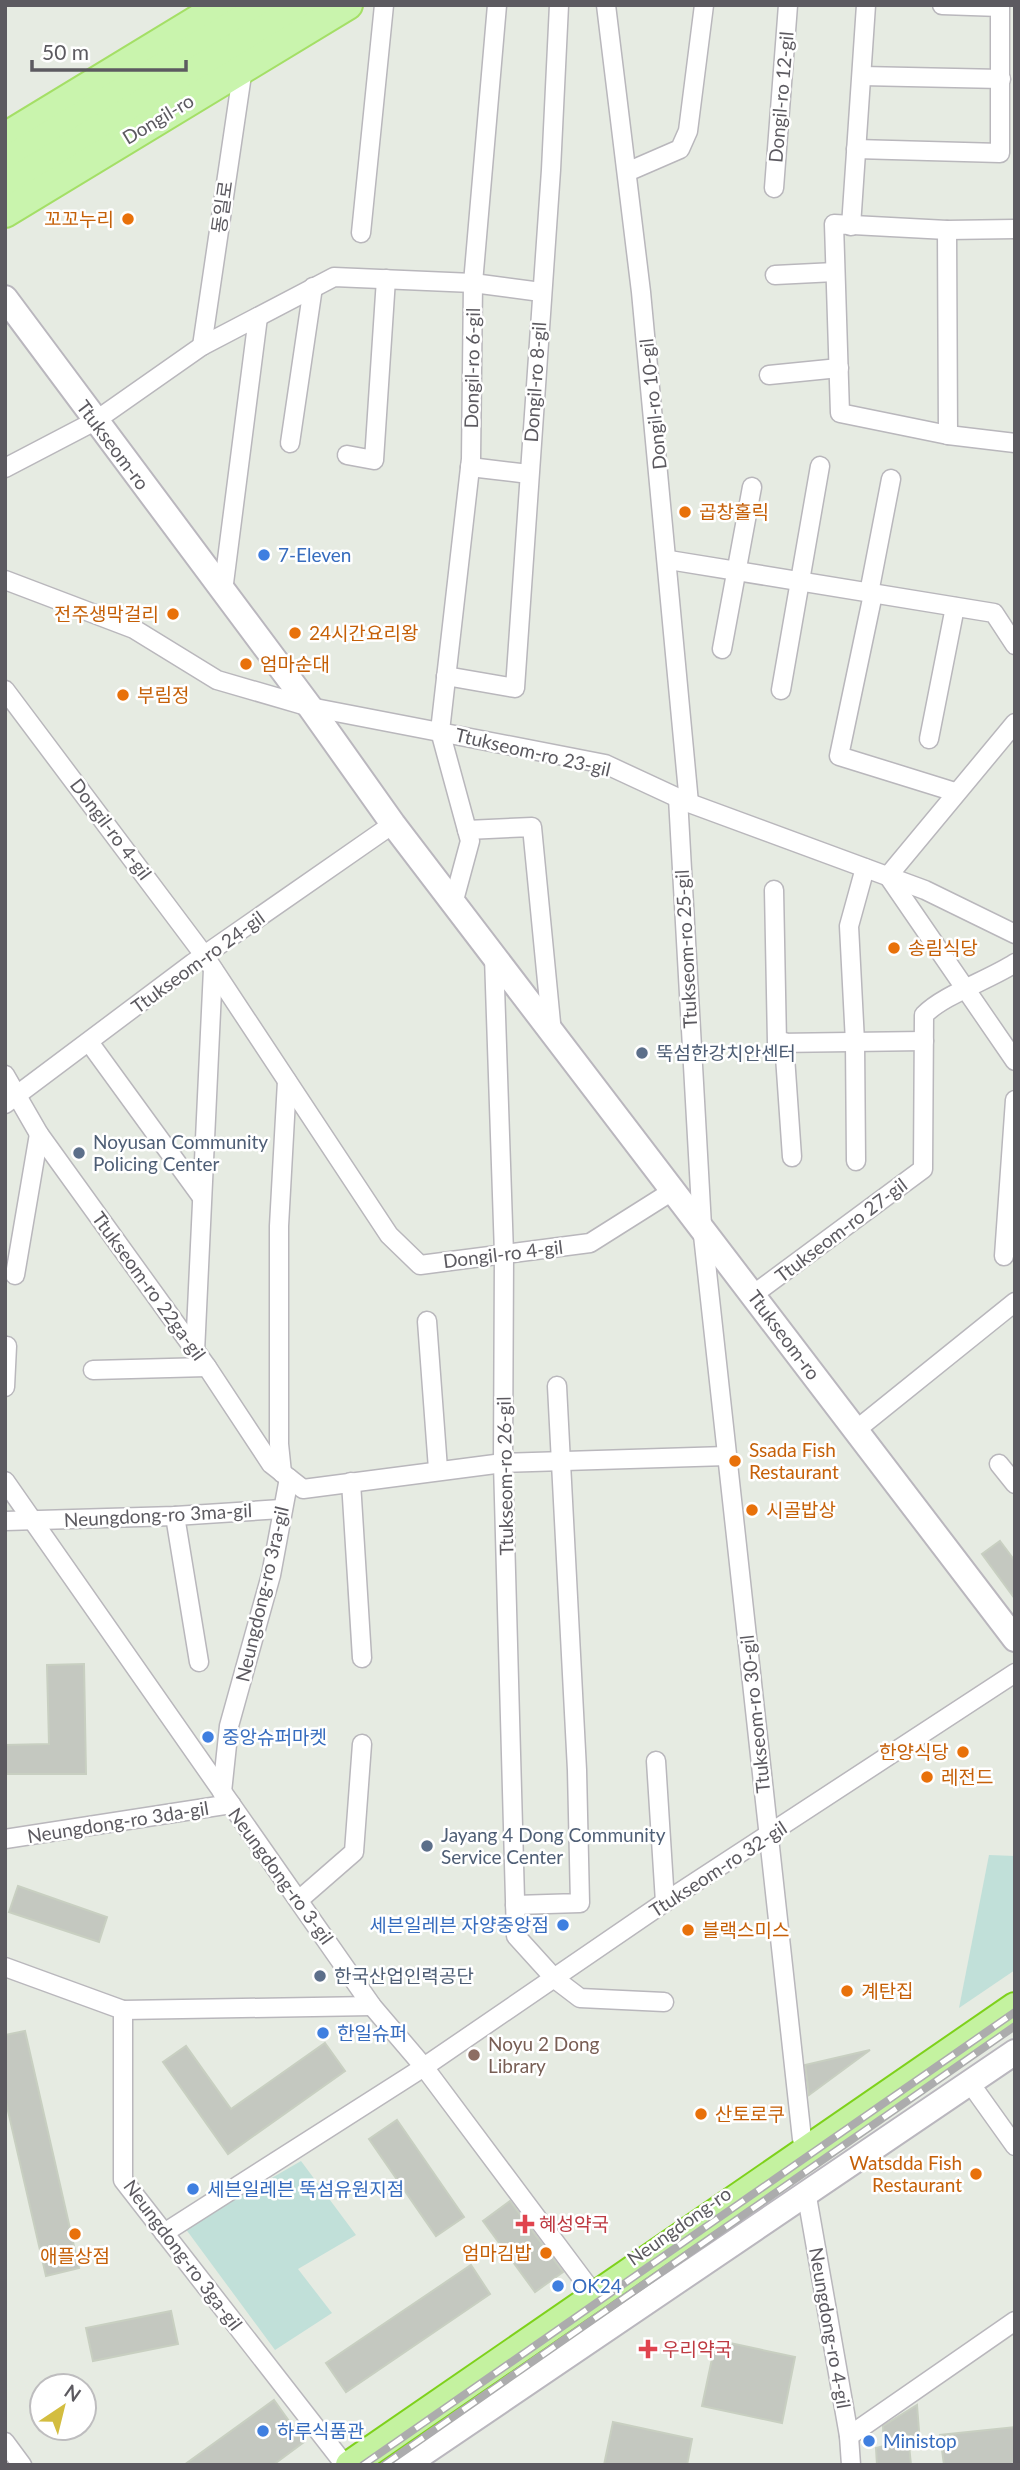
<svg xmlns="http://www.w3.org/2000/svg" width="1020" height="2470" viewBox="0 0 1020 2470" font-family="Lato,'Noto Sans KR',sans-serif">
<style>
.green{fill:#c1e0d9}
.building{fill:#c4c8c0;stroke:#c8cfc1;stroke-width:2}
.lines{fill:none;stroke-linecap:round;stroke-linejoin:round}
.minor-casing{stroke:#b9b7bc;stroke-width:21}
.secondary-casing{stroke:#bab7be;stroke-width:28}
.primary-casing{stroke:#a4df66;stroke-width:32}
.trunk-casing{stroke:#7ed11b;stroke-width:32}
.minor{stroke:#fff;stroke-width:18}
.secondary{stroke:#fff;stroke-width:24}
.primary{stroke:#c9f4ad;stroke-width:28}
.trunk{stroke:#c4f2a0;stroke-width:28}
.rail-casing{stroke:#acacad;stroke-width:8}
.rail{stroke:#fff;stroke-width:5;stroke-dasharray:16;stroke-linecap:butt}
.food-dot{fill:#e8710a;stroke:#fff;stroke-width:2.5}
.shop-dot{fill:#3f7fe0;stroke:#fff;stroke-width:2.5}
.service-dot{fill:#5c6f8a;stroke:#fff;stroke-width:2.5}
.education-dot{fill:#8d6e63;stroke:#fff;stroke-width:2.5}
.health-dot{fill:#e0444e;stroke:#fff;stroke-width:2.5}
.labels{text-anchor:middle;stroke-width:5;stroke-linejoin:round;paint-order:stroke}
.street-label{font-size:19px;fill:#5c5a60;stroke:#fff}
.food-label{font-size:19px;fill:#c56008;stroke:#fff;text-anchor:start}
.shop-label{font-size:19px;fill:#366cbe;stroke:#fff;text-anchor:start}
.service-label{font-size:19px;fill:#4e5e75;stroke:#fff;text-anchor:start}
.education-label{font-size:19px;fill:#785e54;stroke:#fff;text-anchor:start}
.health-label{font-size:19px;fill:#be3a42;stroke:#fff;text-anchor:start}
</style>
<rect width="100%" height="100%" fill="#e6ebe2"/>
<g class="green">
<path d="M989,1855L1015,1856V1970L959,2008Z"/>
<path d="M301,2161L356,2235L298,2269L332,2313L275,2350L185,2228Z"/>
</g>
<g class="building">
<path d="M1000,1541L1015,1561V1599L982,1554Z"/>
<path d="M84,1664L86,1774H5V1745L49,1744L47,1665Z"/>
<path d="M18,1886L107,1917L99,1942L9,1912Z"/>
<path d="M25,2031L79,2268L46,2276L5,2098V2035Z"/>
<path d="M325,2043L345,2071L228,2154L163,2062L186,2046L231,2109Z"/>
<path d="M870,2050L809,2095L805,2065Z"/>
<path d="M397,2120L464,2217L436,2236L369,2139Z"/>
<path d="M510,2201L563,2272L535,2292L483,2221Z"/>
<path d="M471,2265L490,2294L346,2392L326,2363Z"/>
<path d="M171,2311L178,2344L93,2361L86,2328Z"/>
<path d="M716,2340L795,2357L782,2423L702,2406Z"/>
<path d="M274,2400L304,2442L273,2465H184Z"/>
<path d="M917,2405L920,2444L909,2445L911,2465H877L876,2448L884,2446L883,2426Z"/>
<path d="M613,2422L692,2439L687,2465H604Z"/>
<path d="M1015,2427V2465H944L940,2435Z"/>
</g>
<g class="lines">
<g class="minor-casing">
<g id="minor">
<path d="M606,5L641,292L689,803"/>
<path d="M862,76L1001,79"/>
<path d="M856,149L1000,153V7L942,5"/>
<path d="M627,172L680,149L688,131L704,5"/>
<path d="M774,188L788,5"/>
<path d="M851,226L866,5"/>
<path d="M1015,229L947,230L834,224L840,413L948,435L1015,443"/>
<path d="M947,230L948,435"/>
<path d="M361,233L384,5"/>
<path d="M775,275L835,272"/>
<path d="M202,346L243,68"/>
<path d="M769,375L839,368"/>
<path d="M290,443L313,287"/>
<path d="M347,455L374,460L386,279"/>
<path d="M470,467L529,474"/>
<path d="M5,468L95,421L202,346L334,277L473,283L541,292"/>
<path d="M669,560L994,613L1015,645"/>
<path d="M5,580L134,629L217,680L310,707L605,764L689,803L925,890L1015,934"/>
<path d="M223,591L258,317"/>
<path d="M869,593L891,479"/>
<path d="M873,594L839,756L955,792"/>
<path d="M722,649L752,487"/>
<path d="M446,676L515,688L551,170L559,5"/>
<path d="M5,690L204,955L389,1235L420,1265L590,1243L674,1190"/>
<path d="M781,690L820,466"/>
<path d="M1015,723L888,876L1015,1061"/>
<path d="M929,739L955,607"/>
<path d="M678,798L702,1226L802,2139"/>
<path d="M467,830L532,827L552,1033"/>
<path d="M774,890L777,1043L924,1041"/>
<path d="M453,904L470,841L440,731L471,459L473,283L497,5"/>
<path d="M494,957L504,1254L503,1463L516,1936L555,1979L580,1998L664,2002"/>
<path d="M89,1042L201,1196"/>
<path d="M784,1042L792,1157"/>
<path d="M5,1075L39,1134L207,1367L271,1464L303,1489L503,1463L727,1456"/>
<path d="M5,1104L193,963L393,824"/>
<path d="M856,1161L855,1042L849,926L865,868"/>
<path d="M1004,1256L1015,1100"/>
<path d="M15,1275L39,1134"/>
<path d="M754,1294L923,1169L924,1015C943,995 989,980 1015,963"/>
<path d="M427,1321L438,1469"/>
<path d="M195,1352L213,969"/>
<path d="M93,1370L207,1367"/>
<path d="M5,1387L7,1346"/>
<path d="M856,1430L1015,1302"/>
<path d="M999,1464L1015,1484"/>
<path d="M282,1473L279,1444V1226L287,1081"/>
<path d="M5,1481L372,2006L424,2067L590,2289"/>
<path d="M351,1482L362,1658"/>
<path d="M175,1516L199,1662"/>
<path d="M5,1521L175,1516L281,1509"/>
<path d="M656,1761L665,1902"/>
<path d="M222,1792L229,1726L271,1575L289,1478"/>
<path d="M5,1839L231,1804"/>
<path d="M300,1899L354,1852L362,1744"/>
<path d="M515,1905L580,1903L577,1770L557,1386"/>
<path d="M5,1967L123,2010V2180L345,2465"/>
<path d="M123,2010L372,2006"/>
<path d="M970,2083L1015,2146"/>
<path d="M806,2191L849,2436L851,2465"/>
<path d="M164,2233L424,2067L665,1902L1015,1673"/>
<path d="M849,2436L1015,2321"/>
<path d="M5,2442L22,2465"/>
</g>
</g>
<g class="secondary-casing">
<g id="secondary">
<path d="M5,298L310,707L393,824L1015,1639"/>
<path d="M406,2465L1015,2052"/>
</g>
</g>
<g class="primary-casing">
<g id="primary">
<path d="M5,137L222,5"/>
<path d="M5,162L266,5"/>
<path d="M5,186L305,5"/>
<path d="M5,213L348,5"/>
</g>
</g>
<g class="trunk-casing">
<path id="trunk" d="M350,2465L1015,2007"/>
</g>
<use href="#minor" class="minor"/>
<use href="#secondary" class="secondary"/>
<use href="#primary" class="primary"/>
<use href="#trunk" class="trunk"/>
<g class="rail-casing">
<g id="rail">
<path d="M363,2465L1015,2012"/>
<path d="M384,2465L1015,2026"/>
</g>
</g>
<use href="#rail" class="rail"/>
</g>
<g class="food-dot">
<circle cx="128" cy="219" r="7"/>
<circle cx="685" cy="512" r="7"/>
<circle cx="173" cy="614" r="7"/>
<circle cx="295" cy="633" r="7"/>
<circle cx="246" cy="664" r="7"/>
<circle cx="123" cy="695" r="7"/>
<circle cx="894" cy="948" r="7"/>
<circle cx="735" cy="1461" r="7"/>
<circle cx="752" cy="1510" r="7"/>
<circle cx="963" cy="1752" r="7"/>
<circle cx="927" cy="1777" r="7"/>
<circle cx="688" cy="1930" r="7"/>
<circle cx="847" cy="1991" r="7"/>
<circle cx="701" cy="2114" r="7"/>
<circle cx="976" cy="2174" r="7"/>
<circle cx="75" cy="2234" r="7"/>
<circle cx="546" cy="2253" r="7"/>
</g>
<g class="shop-dot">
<circle cx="264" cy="555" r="7"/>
<circle cx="208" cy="1737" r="7"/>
<circle cx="563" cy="1925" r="7"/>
<circle cx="323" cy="2033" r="7"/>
<circle cx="193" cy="2189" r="7"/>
<circle cx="558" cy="2286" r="7"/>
<circle cx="263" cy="2431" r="7"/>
<circle cx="869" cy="2441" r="7"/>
</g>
<g class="service-dot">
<circle cx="642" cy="1053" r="7"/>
<circle cx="79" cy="1153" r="7"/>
<circle cx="427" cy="1846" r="7"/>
<circle cx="320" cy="1976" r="7"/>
</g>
<circle class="education-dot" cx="474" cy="2055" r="7"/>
<g class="health-dot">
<path d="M521.5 2213.5h7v7h7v7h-7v7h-7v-7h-7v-7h7z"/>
<path d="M644.5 2338.5h7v7h7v7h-7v7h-7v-7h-7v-7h7z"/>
</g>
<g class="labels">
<g class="street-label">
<text transform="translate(781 97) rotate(-85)" y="7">Dongil-ro 12-gil</text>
<text transform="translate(158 119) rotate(-31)" y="7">Dongil-ro</text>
<text transform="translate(222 207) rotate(-82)" y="7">동일로</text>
<text transform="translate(472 368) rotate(-89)" y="7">Dongil-ro 6-gil</text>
<text transform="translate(535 382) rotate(-86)" y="7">Dongil-ro 8-gil</text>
<text transform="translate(653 404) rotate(-96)" y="7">Dongil-ro 10-gil</text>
<text transform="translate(113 445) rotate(53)" y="7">Ttukseom-ro</text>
<text transform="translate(533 752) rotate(13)" y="7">Ttukseom-ro 23-gil</text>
<text transform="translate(111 829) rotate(53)" y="7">Dongil-ro 4-gil</text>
<text transform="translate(686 949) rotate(-93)" y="7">Ttukseom-ro 25-gil</text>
<text transform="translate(198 962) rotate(-36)" y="7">Ttukseom-ro 24-gil</text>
<text transform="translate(841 1230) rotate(-37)" y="7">Ttukseom-ro 27-gil</text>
<text transform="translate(503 1254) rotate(-7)" y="7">Dongil-ro 4-gil</text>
<text transform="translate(149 1286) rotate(54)" y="7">Ttukseom-ro 22ga-gil</text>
<text transform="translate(784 1335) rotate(53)" y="7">Ttukseom-ro</text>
<text transform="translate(505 1476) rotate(-91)" y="7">Ttukseom-ro 26-gil</text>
<text transform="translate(158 1515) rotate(-3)" y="7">Neungdong-ro 3ma-gil</text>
<text transform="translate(262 1594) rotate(-77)" y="7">Neungdong-ro 3ra-gil</text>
<text transform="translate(755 1714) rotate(-96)" y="7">Ttukseom-ro 30-gil</text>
<text transform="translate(118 1822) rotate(-9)" y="7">Neungdong-ro 3da-gil</text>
<text transform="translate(718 1869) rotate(-33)" y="7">Ttukseom-ro 32-gil</text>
<text transform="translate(281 1876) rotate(54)" y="7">Neungdong-ro 3-gil</text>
<text transform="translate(679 2226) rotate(-35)" y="7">Neungdong-ro</text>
<text transform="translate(183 2255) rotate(53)" y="7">Neungdong-ro 3ga-gil</text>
<text transform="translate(830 2328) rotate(80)" y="7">Neungdong-ro 4-gil</text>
</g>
<g class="food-label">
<text x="114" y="226" text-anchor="end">꼬꼬누리</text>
<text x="699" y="519">곱창홀릭</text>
<text x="159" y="621" text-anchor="end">전주생막걸리</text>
<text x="309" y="640">24시간요리왕</text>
<text x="260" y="671">엄마순대</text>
<text x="137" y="702">부림정</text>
<text x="908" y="955">송림식당</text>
<text x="749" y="1457">Ssada Fish<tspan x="749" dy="22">Restaurant</tspan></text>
<text x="766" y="1517">시골밥상</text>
<text x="949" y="1759" text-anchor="end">한양식당</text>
<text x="941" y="1784">레전드</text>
<text x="702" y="1937">블랙스미스</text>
<text x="861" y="1998">계탄집</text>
<text x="715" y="2121">산토로쿠</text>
<text x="962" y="2170" text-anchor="end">Watsdda Fish<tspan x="962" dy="22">Restaurant</tspan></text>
<text x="532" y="2260" text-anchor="end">엄마김밥</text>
<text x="75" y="2263" text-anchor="middle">애플상점</text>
</g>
<g class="shop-label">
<text x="278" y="562">7-Eleven</text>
<text x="222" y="1744">중앙슈퍼마켓</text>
<text x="549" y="1932" text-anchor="end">세븐일레븐 자양중앙점</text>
<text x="337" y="2040">한일슈퍼</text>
<text x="207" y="2196">세븐일레븐 뚝섬유원지점</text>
<text x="572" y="2293">OK24</text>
<text x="277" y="2438">하루식품관</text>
<text x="883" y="2448">Ministop</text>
</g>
<g class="service-label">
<text x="656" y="1060">뚝섬한강치안센터</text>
<text x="93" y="1149">Noyusan Community<tspan x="93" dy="22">Policing Center</tspan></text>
<text x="441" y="1842">Jayang 4 Dong Community<tspan x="441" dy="22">Service Center</tspan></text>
<text x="334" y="1983">한국산업인력공단</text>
</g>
<g class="education-label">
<text x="488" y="2051">Noyu 2 Dong<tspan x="488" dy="22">Library</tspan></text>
</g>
<g class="health-label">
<text x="539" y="2231">혜성약국</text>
<text x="662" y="2356">우리약국</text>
</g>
</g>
<rect width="1020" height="2470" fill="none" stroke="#5c5a60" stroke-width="14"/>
<g transform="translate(63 2407) rotate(35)"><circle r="33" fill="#ffffff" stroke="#bebdbf" stroke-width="2"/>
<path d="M0-5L12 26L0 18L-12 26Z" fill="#d3bd40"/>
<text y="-10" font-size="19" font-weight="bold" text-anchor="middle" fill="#5c5a60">N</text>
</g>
<path d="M32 60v10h154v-10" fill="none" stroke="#5c5a60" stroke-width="3.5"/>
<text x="42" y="60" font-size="21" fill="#5c5a60" stroke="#ffffff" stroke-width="5" paint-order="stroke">50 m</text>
</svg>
